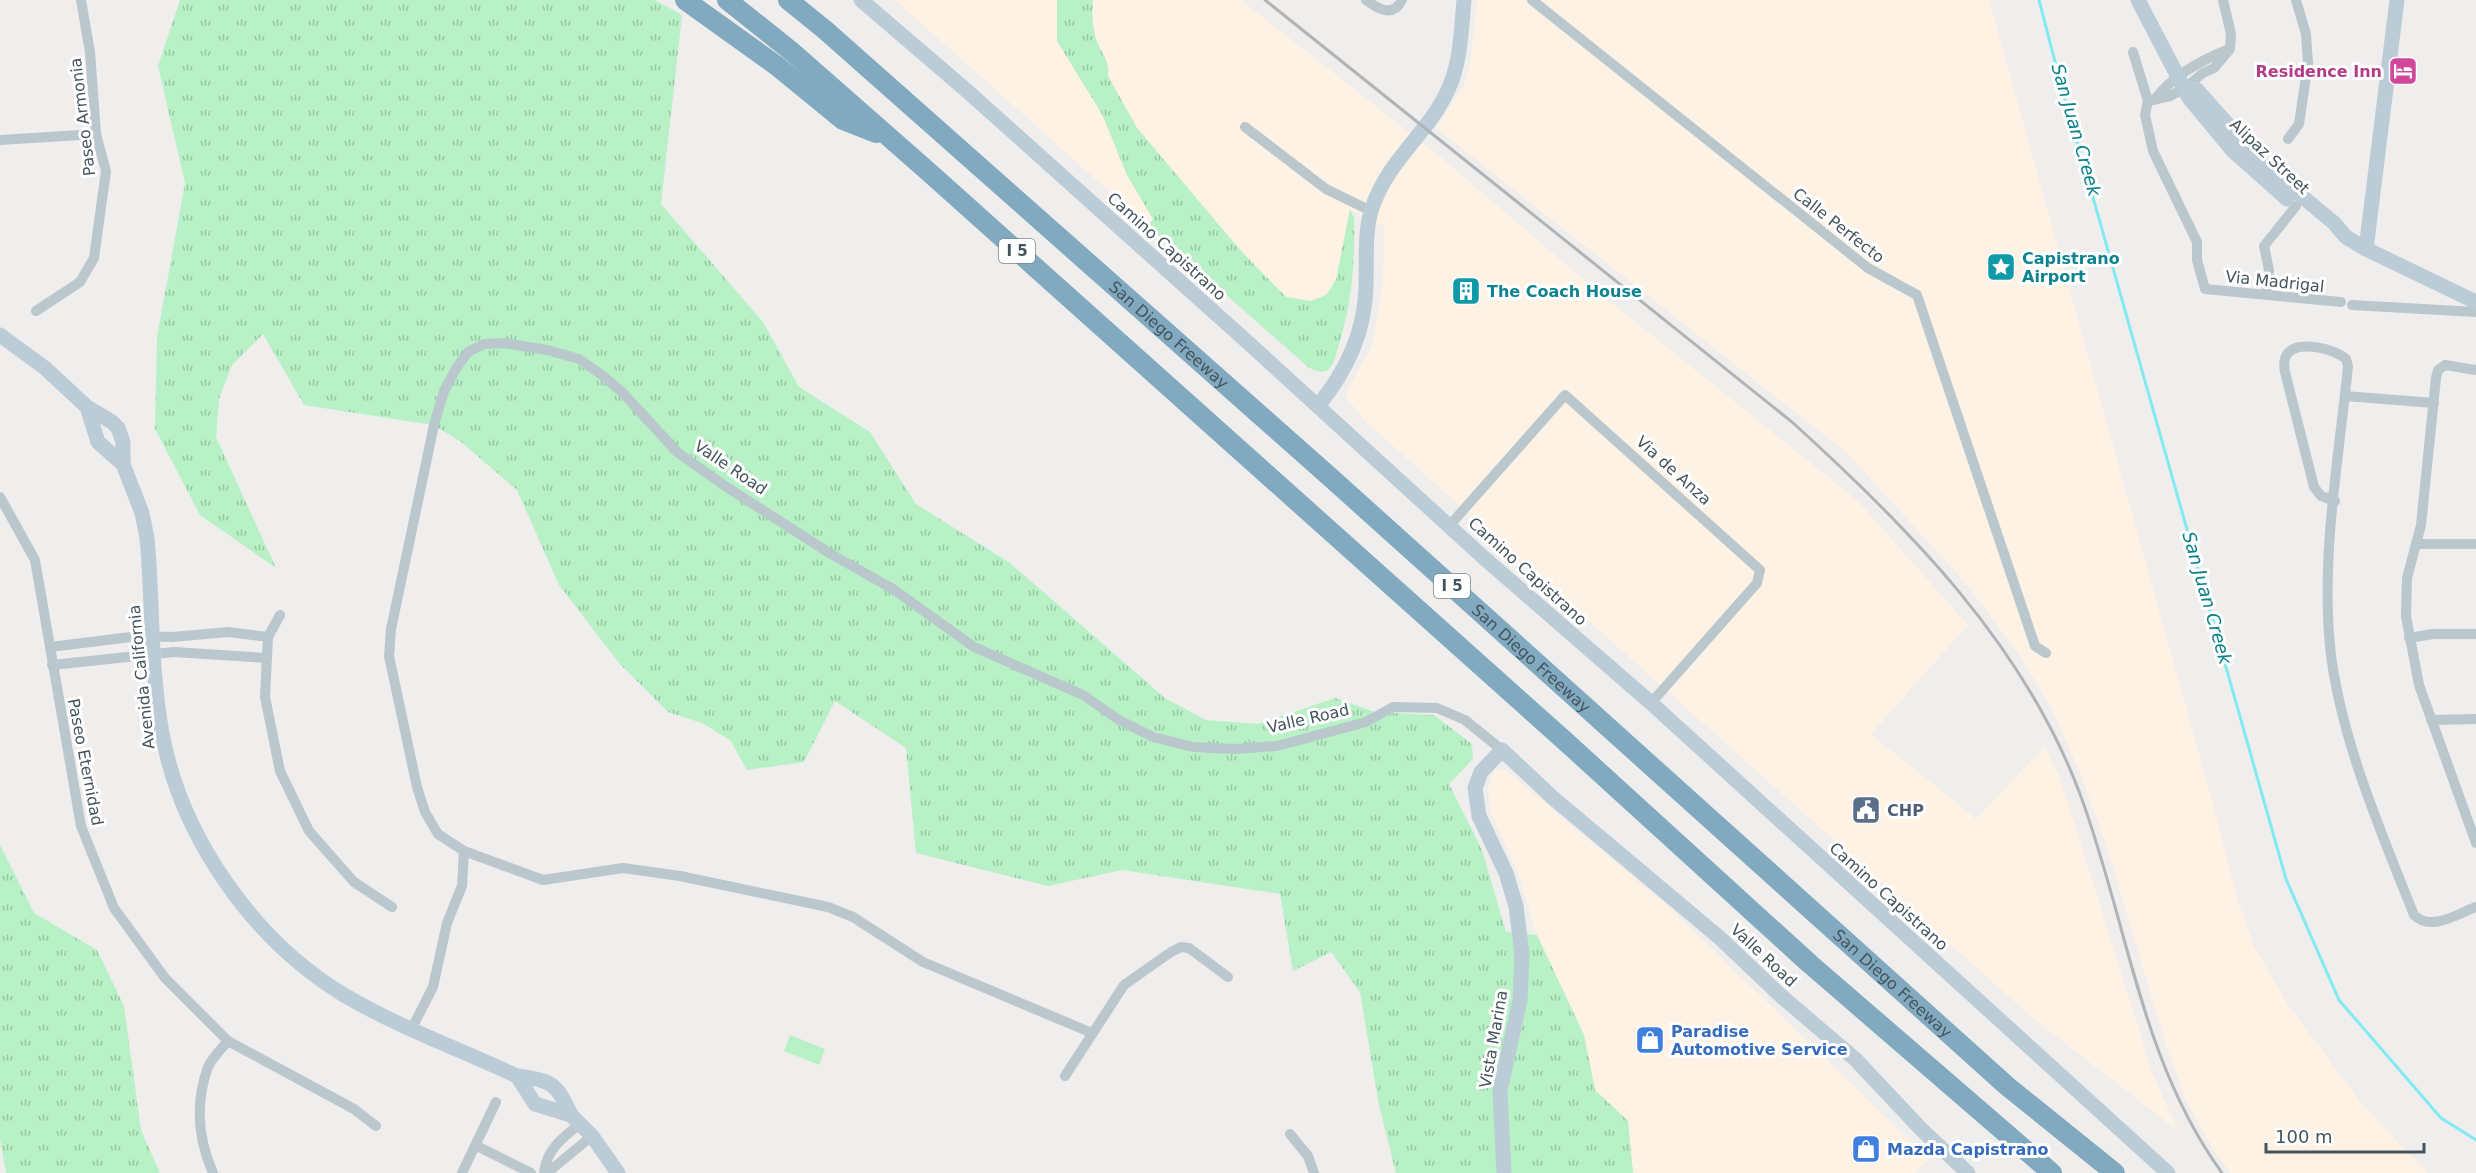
<svg xmlns="http://www.w3.org/2000/svg" width="2476" height="1173" viewBox="0 0 2476 1173" font-family="'DejaVu Sans',sans-serif">
<style>
.commercial{fill:#fdf2e4}
.grass{fill:url(#grass-tufts)}
.park{fill:#b7f1c5}
.lines{fill:none;stroke-linecap:round;stroke-linejoin:round}
.stream{stroke:#82eaf1;stroke-width:3}
.street{stroke:#bac7cd;stroke-width:10}
.secondary{stroke:#bcccd6;stroke-width:15}
.highway{stroke:#81a9c0;stroke-width:20}
.rail{stroke:#afb4b8;stroke-width:3}
.labels{text-anchor:middle;stroke-width:6;stroke-linejoin:round;paint-order:stroke}
.shield{fill:#fff;stroke:#7c878d;stroke-width:1.5}
.shield-label{font-size:15px;font-weight:bold;fill:#44545c}
.hotel-label{font-size:16px;font-weight:bold;fill:#b23c85;stroke:#fff;text-anchor:end}
.street-label{font-size:16px;fill:#44545c;stroke:#fff}
.culture-label{font-size:16px;font-weight:bold;fill:#0d838f;stroke:#fff;text-anchor:start}
.service-label{font-size:16px;font-weight:bold;fill:#4e5e75;stroke:#fff;text-anchor:start}
.shop-label{font-size:16px;font-weight:bold;fill:#366cbe;stroke:#fff;text-anchor:start}
.water-label{font-size:18px;font-style:italic;fill:#068088;stroke:#fff}
</style>
<defs>
<pattern id="grass-tufts" width="24" height="20" patternUnits="userSpaceOnUse" patternTransform="scale(1.5)"><rect width="24" height="20" fill="#b7f1c5"/><path d="M3 7l-1-3M5 7V3M7 7l1-3M15 17l-1-3M17 17v-4M19 17l1-3" fill="none" stroke="#96c6a3"/></pattern>
</defs>
<rect width="100%" height="100%" fill="#f0eded"/>
<g class="commercial">
<path d="M895,0H1057V41L1102,114L1127,175L1153,219L1148,226Z"/>
<path d="M1093,0H1241L1443,159L1598,292L1858,501L1968,625L1871,734L1976,819L2044,747L2060,778L2153,1075L2178,1131L2035,1020L1363,419L1345,395L1373,344L1383,284L1384,226L1350,210L1336,280L1326,295L1311,301L1286,297L1241,251L1137,128L1108,76L1109,66L1096,39L1092,16Z"/>
<path d="M1477,0H1989L2214,808L2237,898L2254,946L2287,1003L2362,1104L2428,1173H2231L2216,1154L2186,1100L2166,1045L2109,854L2081,775L2049,703L2017,652L1969,587L1848,454L1436,128L1463,87L1470,65Z"/>
<path d="M1495,769L1506,770L1672,910L1929,1159L1915,1173H1633L1628,1121L1595,1090L1584,1035L1537,935L1518,874L1490,811L1488,788Z"/>
</g>
<g class="grass">
<path d="M180,0H655L682,15L661,204L763,322L799,387L870,432L916,504L1010,563L1165,698L1206,720L1258,724L1335,698L1375,712L1434,715L1472,744L1473,759L1449,784L1482,850L1506,932L1537,935L1584,1035L1595,1090L1628,1121L1633,1173H1396L1379,1105L1360,992L1331,952L1293,971L1280,894L1122,870L1048,886L916,853L906,748L835,701L804,762L747,770L730,740L702,723L668,712L619,663L559,585L517,490L460,441L433,425L304,405L263,334L232,365L219,399L216,437L276,568L200,515L155,429L157,337L185,183L158,66Z"/>
<path d="M1057,0H1093C1092,13 1092,27 1096,39C1101,53 1110,61 1108,76L1137,128L1241,251L1286,297L1311,301L1326,295L1336,280L1350,209L1354,218C1355,264 1352,304 1338,347C1336,355 1334,367 1326,371C1319,373 1314,370 1308,367L1148,226L1153,219L1127,175L1102,114L1057,41Z"/>
<path d="M0,845L34,913L97,950L124,1006L141,1130L160,1173H6L0,1139Z"/>
</g>
<path class="park" d="M790,1035L825,1049L819,1065L784,1051Z"/>
<g class="lines">
<path class="stream" d="M2039,0L2060,81L2286,879L2339,1000L2441,1118L2476,1140"/>
<g class="street">
<path d="M1366,0C1378,9 1393,18 1402,0"/>
<path d="M1532,0L1868,268L1917,295L2035,646L2046,653"/>
<path d="M2133,52L2148,101L2145,115L2153,151L2197,242V260L2205,289L2341,302"/>
<path d="M2156,98C2173,76 2202,60 2227,50"/>
<path d="M2148,101L2170,96L2185,88L2203,73L2214,68L2230,49L2231,34L2223,0"/>
<path d="M1245,127L1326,189L1371,211"/>
<path d="M2288,139L2299,124L2308,63L2306,34L2296,0"/>
<path d="M0,140L96,134"/>
<path d="M2267,294L2269,270L2264,246L2296,206"/>
<path d="M2352,305L2476,312"/>
<path d="M36,311L80,282L94,258L106,171L96,134L90,52L81,0"/>
<path d="M2476,370L2445,365L2438,370L2436,378L2421,525L2407,578L2406,616L2419,685L2476,843"/>
<path d="M2345,396L2434,403"/>
<path d="M0,497L35,560L81,826L114,908L165,978L228,1041L354,1109L376,1126"/>
<path d="M2335,501L2321,496L2314,487L2286,376C2284,369 2282,360 2288,353C2299,340 2336,349 2346,359L2348,366C2339,458 2321,554 2330,646C2339,735 2381,832 2414,915C2431,932 2457,914 2476,907"/>
<path d="M1450,525L1565,395L1760,570L1757,583L1651,703"/>
<path d="M2416,544H2476"/>
<path d="M280,615L268,637L265,697L280,771L309,831L354,882L392,907"/>
<path d="M2409,638L2433,634H2476"/>
<path d="M50,647L139,636L172,637L228,632L268,637"/>
<path d="M52,665L174,652L267,658"/>
<path d="M2431,720L2476,719"/>
<path d="M412,1028L433,987L447,923L462,886L464,851"/>
<path d="M1092,1033L923,962L853,917L828,907L680,876L623,868L543,880L464,851L438,834L425,812L417,787L389,656L391,629L434,425L444,391L457,367L468,352L484,344L504,343L547,350L579,359L602,375L623,393L677,452L725,486L831,554L893,589L974,647L1083,695L1119,720L1153,737L1193,747L1234,749L1277,746L1366,722L1393,707L1437,708L1465,720L1502,750"/>
<path d="M1065,1076L1124,985L1171,952L1181,947L1189,948L1228,977"/>
<path d="M1290,1134L1308,1156L1314,1173"/>
<path d="M477,1146L531,1173"/>
<path d="M213,1173C198,1139 195,1103 208,1067C212,1058 222,1048 228,1041"/>
<path d="M462,1173L496,1102"/>
<path d="M544,1173C546,1150 563,1137 580,1124"/>
<path d="M547,1173L592,1136"/>
</g>
<g class="secondary">
<path d="M861,0L966,90L1243,338L1483,557L1651,703L2168,1173"/>
<path d="M2138,0L2189,98L2233,151L2287,199"/>
<path d="M2185,88L2197,90L2262,163L2334,223L2346,237L2366,249L2476,302"/>
<path d="M2366,249L2397,0"/>
<path d="M0,335L45,368L87,407L112,422L118,428L123,442V464L98,442L87,407"/>
<path d="M1318,406C1347,370 1365,332 1366,286C1367,261 1364,232 1372,208C1389,158 1428,134 1448,90C1461,62 1461,30 1464,0"/>
<path d="M123,464L142,513L147,538C153,602 150,669 162,733C181,837 253,940 344,995C398,1027 459,1049 517,1076"/>
<path d="M517,1076C552,1081 556,1082 571,1115L535,1104Z"/>
<path d="M571,1115L592,1136L618,1173"/>
<path d="M1504,1173L1500,1091L1520,1000L1522,954L1516,906L1506,873L1479,816L1475,788L1481,772L1502,750L1552,797L1720,938L1780,995L1855,1059L1922,1130L1968,1173"/>
</g>
<g class="highway">
<path d="M685,0L777,66L843,120L876,133"/>
<path d="M727,0L791,51L931,174L1565,741L1810,964L2052,1173"/>
<path id="s1" d="M788,0L824,29L1330,477L2007,1086L2115,1173"/>
</g>
<path class="rail" d="M1265,0L1792,422C1908,527 2024,644 2080,794C2128,923 2140,1060 2222,1173"/>
</g>
<defs>
<g id="hotel-square" transform="scale(1.5)"><rect x="-9" y="-9" width="18" height="18" rx="4" fill="#d1479c" stroke="#fff"/><path d="M-6-4.5h1.5V1H6V5H4.5V3h-9V5H-6ZM-4 0a1.8 1.8 0 1 1 3.6 0ZM.5 0V-2.5h3Q6-2.5 6 0Z" fill="#fff"/></g>
<g id="sight-square" transform="scale(1.5)"><rect x="-9" y="-9" width="18" height="18" rx="4" fill="#0f9aa8" stroke="#fff"/><path d="M0-6L1.8-2.2L6-1.7L2.9 1.2L3.7 5.4L0 3.3L-3.7 5.4L-2.9 1.2L-6-1.7L-1.8-2.2Z" fill="#fff"/></g>
<g id="building-square" transform="scale(1.5)"><rect x="-9" y="-9" width="18" height="18" rx="4" fill="#0f9aa8" stroke="#fff"/><path d="M-4-6H4V6H1V3H-1V6H-4ZM-2.5-4.3h1.7v1.8h-1.7ZM.8-4.3h1.7v1.8H.8ZM-2.5-1h1.7V.8h-1.7ZM.8-1h1.7V.8H.8Z" fill="#fff"/></g>
<g id="civic-square" transform="scale(1.5)"><rect x="-9" y="-9" width="18" height="18" rx="4" fill="#5c6f8a" stroke="#fff"/><path d="M-.6-6.5H3V-4.5H.6V-3L4-1V1h2V6H-6V1h2V-1L-.6-3ZM-1.2 2.5V6h2.4V2.5Z" fill="#fff"/></g>
<g id="shop-square" transform="scale(1.5)"><rect x="-9" y="-9" width="18" height="18" rx="4" fill="#3f7fe0" stroke="#fff"/><path d="M-5-2.5h2.3a2.7 3.5 0 0 1 5.4 0H5L5.5 6h-11ZM-1.5-2.5h3a1.5 2.3 0 0 0-3 0Z" fill="#fff"/></g>
</defs>
<g fill-rule="evenodd">
<use href="#hotel-square" x="2403" y="71"/>
<use href="#sight-square" x="2001" y="267"/>
<use href="#building-square" x="1466" y="291"/>
<use href="#civic-square" x="1866" y="810"/>
<use href="#shop-square" x="1650" y="1040"/>
<use href="#shop-square" x="1866" y="1149"/>
</g>
<g class="labels">
<g class="shield">
<rect x="999" y="239" width="36" height="24" rx="4.5"/>
<rect x="1434" y="574" width="36" height="24" rx="4.5"/>
</g>
<g class="shield-label">
<text x="1017" y="256">I 5</text>
<text x="1452" y="591">I 5</text>
</g>
<g class="hotel-label">
<text x="2382" y="77">Residence Inn</text>
</g>
<g class="street-label">
<text transform="translate(82 117) rotate(-97)" y="6">Paseo Armonia</text>
<text transform="translate(2270 156) rotate(43)" y="6">Alipaz Street</text>
<text transform="translate(1839 225) rotate(38)" y="6">Calle Perfecto</text>
<text transform="translate(1167 246) rotate(42)" y="6">Camino Capistrano</text>
<text transform="translate(2275 281) rotate(6)" y="6">Via Madrigal</text>
<text dy="6" stroke="none"><textPath href="#s1" startOffset="507">San Diego Freeway</textPath></text>
<text transform="translate(731 467) rotate(34)" y="6">Valle Road</text>
<text transform="translate(1674 470) rotate(42)" y="6">Via de Anza</text>
<text transform="translate(1528 571) rotate(42)" y="6">Camino Capistrano</text>
<text dy="6" stroke="none"><textPath href="#s1" startOffset="993">San Diego Freeway</textPath></text>
<text transform="translate(141 677) rotate(-96)" y="6">Avenida California</text>
<text transform="translate(1308 718) rotate(-13)" y="6">Valle Road</text>
<text transform="translate(86 762) rotate(79)" y="6">Paseo Eternidad</text>
<text transform="translate(1889 896) rotate(42)" y="6">Camino Capistrano</text>
<text transform="translate(1764 955) rotate(43)" y="6">Valle Road</text>
<text dy="6" stroke="none"><textPath href="#s1" startOffset="1479">San Diego Freeway</textPath></text>
<text transform="translate(1493 1039) rotate(-80)" y="6">Vista Marina</text>
</g>
<g class="culture-label">
<text x="2022" y="264">Capistrano<tspan x="2022" dy="18">Airport</tspan></text>
<text x="1487" y="297">The Coach House</text>
</g>
<g class="service-label">
<text x="1887" y="816">CHP</text>
</g>
<g class="shop-label">
<text x="1671" y="1037">Paradise<tspan x="1671" dy="18">Automotive Service</tspan></text>
<text x="1887" y="1155">Mazda Capistrano</text>
</g>
<g class="water-label">
<text transform="translate(2076 130) rotate(74)" y="6">San Juan Creek</text>
<text transform="translate(2207 598) rotate(74)" y="6">San Juan Creek</text>
</g>
</g>
<path d="M2266 1143v9h158v-9" fill="none" stroke="#44545c" stroke-width="3"/>
<text x="2275" y="1143" font-size="18" fill="#44545c" stroke="#ffffff" stroke-width="4.5" paint-order="stroke">100 m</text>
</svg>
